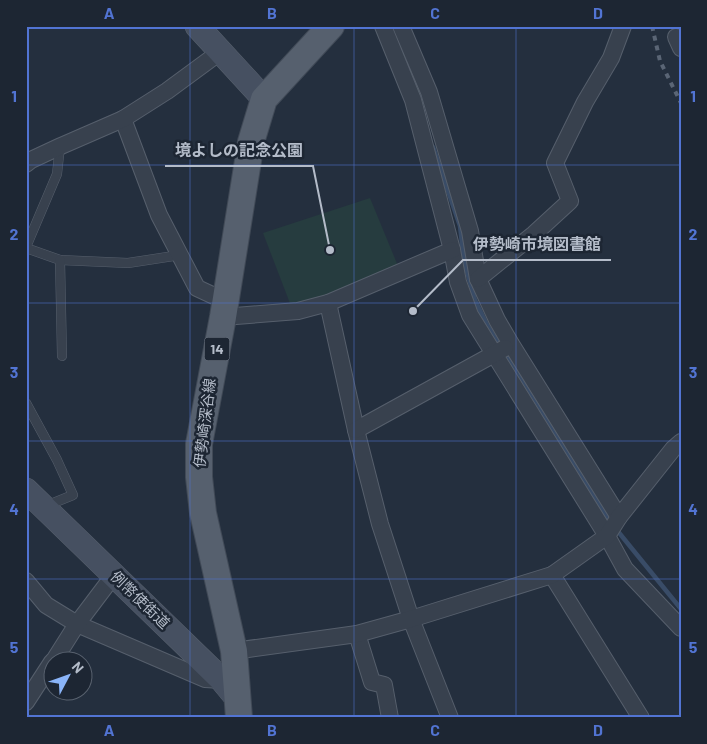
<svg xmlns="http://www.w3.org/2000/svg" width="707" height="744" viewBox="0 0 707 744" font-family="Barlow,'Noto Sans JP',sans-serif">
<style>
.green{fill:#263c3f}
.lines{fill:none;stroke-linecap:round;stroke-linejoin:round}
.stream{stroke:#394c67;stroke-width:4.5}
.lane-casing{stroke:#565f6c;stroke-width:10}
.street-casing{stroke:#565f6c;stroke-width:18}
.secondary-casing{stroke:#565f6c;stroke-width:25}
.primary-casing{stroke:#414a57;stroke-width:28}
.lane{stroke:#38414e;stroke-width:9}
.street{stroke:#38414e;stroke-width:16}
.secondary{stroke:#465061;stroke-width:24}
.primary{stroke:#56606e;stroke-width:26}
.rail{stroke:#5a6575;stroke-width:4;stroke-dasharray:5 5;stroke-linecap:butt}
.grid{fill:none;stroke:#5274d3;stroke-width:1;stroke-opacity:0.55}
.labels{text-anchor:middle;stroke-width:5;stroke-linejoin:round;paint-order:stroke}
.shield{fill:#1d2633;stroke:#878f9c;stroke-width:1}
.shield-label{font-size:14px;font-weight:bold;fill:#b4bcc9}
.street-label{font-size:15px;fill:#b4bcc9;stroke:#1d2633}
.leader{fill:none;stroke:#b4bcc9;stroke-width:2}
.callout-dot{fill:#b4bcc9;stroke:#1d2633;stroke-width:2}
.callout-label{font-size:16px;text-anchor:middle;font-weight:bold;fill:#b4bcc9;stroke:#1d2633;stroke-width:5;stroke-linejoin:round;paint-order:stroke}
.neatline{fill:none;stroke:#5274d3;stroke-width:2}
.grid-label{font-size:16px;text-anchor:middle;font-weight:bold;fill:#5274d3}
</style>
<rect width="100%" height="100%" fill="#242f3e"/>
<path class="green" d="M370,198L398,266L319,300L291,306L263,233Z"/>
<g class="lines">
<g class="stream">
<path d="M433,147L460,226L464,261L475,300L487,325L611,523"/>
<path d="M616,529L681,609"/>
</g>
<g class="lane-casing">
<g id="lane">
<path d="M26,247L57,174L60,146"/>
<path d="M26,248L60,260L128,263L180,255"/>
<path d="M60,260L62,356"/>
<path d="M26,403L57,460L73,495L46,506"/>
</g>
</g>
<g class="street-casing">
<g id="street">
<path d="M383,26L413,100L452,250L458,282L470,315L607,536L625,569L681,628"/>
<path d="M401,26L429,92L470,231L478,279L497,320L511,344L619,517"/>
<path d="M676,37L681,48"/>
<path d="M123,119L159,215L197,288L225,301"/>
<path d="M26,164L31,160L61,146L123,119L167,91L220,52"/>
<path d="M478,279L534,234L570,201L555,163L585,102L611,58L623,26"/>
<path d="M328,303L356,430L380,524L411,619L450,718"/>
<path d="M223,317L298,311L328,303L452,250"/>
<path d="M356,430L505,348"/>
<path d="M552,575L641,718"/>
<path d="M26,581L46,605L77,624L205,679L222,680"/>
<path d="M357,634L372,682L384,685L390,718"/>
<path d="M234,651L357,634L411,619L552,575L607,536L619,517L673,449L681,442"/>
<path d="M53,662L77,624L114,575"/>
<path d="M26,702L52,662"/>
</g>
</g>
<g class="secondary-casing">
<g id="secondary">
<path d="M197,26L264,99"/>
<path d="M26,490L222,680L236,697"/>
</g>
</g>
<g class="primary-casing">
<path id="primary" d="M239,718L234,651L203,513L199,477V444L223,317L251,142L264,99L331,26"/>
</g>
<use href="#lane" class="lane"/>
<use href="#street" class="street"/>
<use href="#secondary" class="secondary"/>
<use href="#primary" class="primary"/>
<path class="rail" d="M652,26L660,61L681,103"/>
</g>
<path class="grid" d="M190,26V718M354,26V718M516,26V718M26,165H681M26,303H681M26,441H681M26,579H681"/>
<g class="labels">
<rect class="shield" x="204.5" y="337.5" width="25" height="23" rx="4"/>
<g class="shield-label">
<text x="217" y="354">14</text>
</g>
<g class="street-label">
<text transform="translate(205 423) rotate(-83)" y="5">伊勢崎深谷線</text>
<text transform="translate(140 600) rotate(44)" y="5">例幣使街道</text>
</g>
</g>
<path class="leader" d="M330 250L313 166H165M413 311L463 260H611"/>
<g class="callout-dot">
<circle cx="330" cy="250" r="5"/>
<circle cx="413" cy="311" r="5"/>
</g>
<g class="callout-label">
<text x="239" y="156">境よしの記念公園</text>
<text x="537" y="250">伊勢崎市境図書館</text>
</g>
<rect width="707" height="744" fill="none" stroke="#1d2633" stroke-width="55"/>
<g transform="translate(68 676) rotate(49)"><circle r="24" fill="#1d2633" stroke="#59626f"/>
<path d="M0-4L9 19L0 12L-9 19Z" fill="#8ab4f8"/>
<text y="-8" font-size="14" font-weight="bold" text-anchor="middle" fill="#b4bcc9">N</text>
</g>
<rect x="28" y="28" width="652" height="688" class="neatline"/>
<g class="grid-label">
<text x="109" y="19">A</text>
<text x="272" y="19">B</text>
<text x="435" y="19">C</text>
<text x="598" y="19">D</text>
<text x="14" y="102">1</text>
<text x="693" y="102">1</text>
<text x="14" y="240">2</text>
<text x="693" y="240">2</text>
<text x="14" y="378">3</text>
<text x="693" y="378">3</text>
<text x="14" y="515">4</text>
<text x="693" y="515">4</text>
<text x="14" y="653">5</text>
<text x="693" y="653">5</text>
<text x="109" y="736">A</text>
<text x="272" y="736">B</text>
<text x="435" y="736">C</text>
<text x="598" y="736">D</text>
</g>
</svg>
